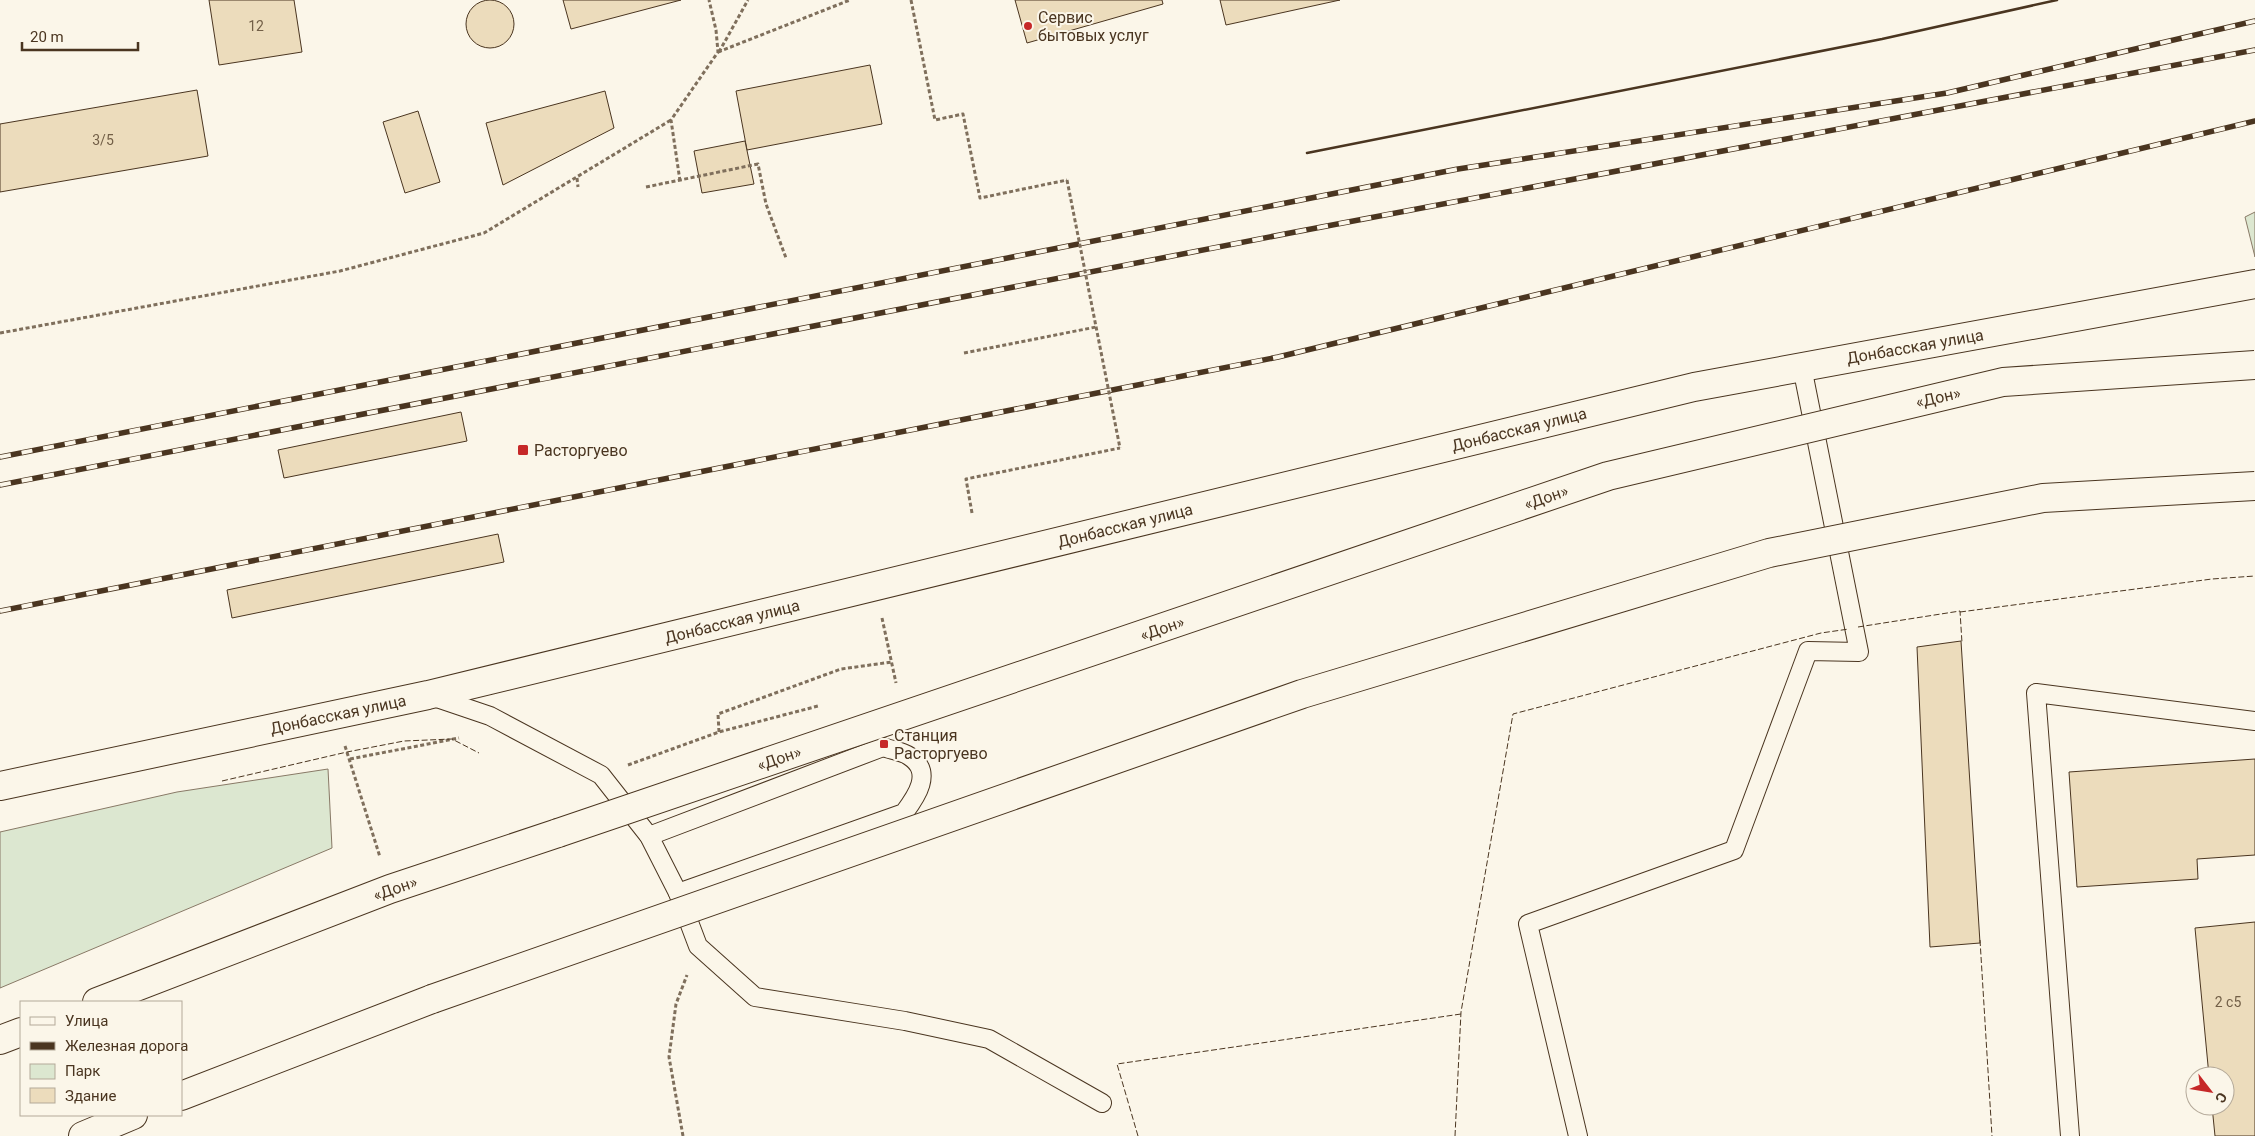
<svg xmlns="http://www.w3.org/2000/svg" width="2255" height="1136" viewBox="0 0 2255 1136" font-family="Roboto,sans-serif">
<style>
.green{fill:#dce7d0;stroke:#887966}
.building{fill:#ecdcbc;stroke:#4a3520}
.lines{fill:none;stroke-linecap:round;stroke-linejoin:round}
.service-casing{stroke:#4a3520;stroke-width:20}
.tertiary-casing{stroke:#4a3520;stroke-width:30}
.motorway-casing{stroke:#4a3520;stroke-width:30}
.path{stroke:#7f6f5c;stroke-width:3;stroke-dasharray:4 2.5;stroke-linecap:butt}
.service{stroke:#fbf6e9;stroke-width:18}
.tertiary{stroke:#fbf6e9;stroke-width:28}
.motorway{stroke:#fbf6e9;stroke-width:28}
.rail-casing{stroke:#4a3520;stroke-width:5.5}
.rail{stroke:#fbf6e9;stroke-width:4;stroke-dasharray:11;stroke-linecap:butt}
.motorway-bridge-casing{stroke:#4a3520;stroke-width:30;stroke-linecap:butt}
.path-bridge{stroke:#7f6f5c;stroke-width:3;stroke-dasharray:4 2.5;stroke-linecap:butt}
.motorway-bridge{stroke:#fbf6e9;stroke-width:28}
.fence{stroke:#4a3520;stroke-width:1;stroke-dasharray:6 2.5;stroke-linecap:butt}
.wall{stroke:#4a3520;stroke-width:2.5}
.poi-dot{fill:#c62828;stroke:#fbf6e9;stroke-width:2}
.labels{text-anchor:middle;stroke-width:4;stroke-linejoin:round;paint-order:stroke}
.number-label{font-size:14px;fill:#725f47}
.poi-label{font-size:16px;fill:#4a3520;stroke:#fbf6e9;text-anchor:start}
.street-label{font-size:16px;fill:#4a3520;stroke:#fbf6e9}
</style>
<rect width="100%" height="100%" fill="#fbf6e9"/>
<g class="green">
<path d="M2255,212V257L2245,217Z"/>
<path d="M328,769L332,848L0,988V832L177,792Z"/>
</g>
<g class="building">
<path d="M209,0H294L302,52L219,65Z"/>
<path d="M563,0H681L571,29Z"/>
<path d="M1015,0H1162L1163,4L1027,43Z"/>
<path d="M1220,0H1340L1226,25Z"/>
<circle cx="490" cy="24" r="24"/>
<path d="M870,65L882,124L747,150L736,91Z"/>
<path d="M197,90L208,156L0,192V124Z"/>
<path d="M605,91L614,128L503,185L486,123Z"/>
<path d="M418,111L440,182L405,193L383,122Z"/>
<path d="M745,141L754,184L702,193L694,151Z"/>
<path d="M461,412L467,441L284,478L278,450Z"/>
<path d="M498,534L504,562L232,618L227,590Z"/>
<path d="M1961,641L1980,943L1930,947L1917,647Z"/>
<path d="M2255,759V855L2197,859L2198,879L2077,887L2069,772Z"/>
<path d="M2255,922V1136H2215L2212,1106H2225V1076H2209L2195,928Z"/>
</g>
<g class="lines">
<g class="service-casing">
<g id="service">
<path d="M431,696L490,716L601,775L649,836L678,893L698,946L755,997L905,1021L989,1039L1102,1103"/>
<path d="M649,836L883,747C891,750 902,751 909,756C934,772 916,797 904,813L678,893"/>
<path d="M1578,1136L1528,924L1734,850L1808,651L1859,652L1802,367"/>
<path d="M2070,1136L2036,693L2255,721"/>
</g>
</g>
<g class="tertiary-casing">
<path id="tertiary" d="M0,786L428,695L1694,387L2255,284"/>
</g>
<g class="motorway-casing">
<g id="motorway">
<path d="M97,1002L390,889L558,833"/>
<path d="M0,1040L21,1032"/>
<path d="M181,1096L432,999"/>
<path d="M83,1136L133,1115"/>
</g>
</g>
<g class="path">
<path d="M911,0L935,120L963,114L980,198L1067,180"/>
<path d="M718,52L850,0"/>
<path d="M719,52L748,0"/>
<path d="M577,178L578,187"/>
<path d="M680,181L671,120L718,52L716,30L709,0"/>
<path d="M646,187L758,164L766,204L786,258"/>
<path d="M0,333L340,271L484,233L671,120"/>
<path d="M964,353L1096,327"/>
<path d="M972,513L966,479L1120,448"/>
<path d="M882,618L896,683"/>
<path d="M719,732L718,714L841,669L892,662"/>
<path d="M345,746L380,857"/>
<path d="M350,759L459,738"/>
<path d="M628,765L719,732L818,706"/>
<path d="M683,1136L669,1057L676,1004L687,975"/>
</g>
<use href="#service" class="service"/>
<use href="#tertiary" class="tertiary"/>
<use href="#motorway" class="motorway"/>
<g class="rail-casing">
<g id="rail">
<path d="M0,457L1458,169L1947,93L2255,21"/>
<path d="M0,485L1290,233L2255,50"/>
<path d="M0,611L1278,357L2255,121"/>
</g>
</g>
<use href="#rail" class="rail"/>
<g class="motorway-bridge-casing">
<g id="motorway-bridge">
<path d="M558,833L1608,476L2003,382L2255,365"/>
<path d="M432,999L1302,694L1769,553L2043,498L2255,486"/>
</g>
</g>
<path class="path-bridge" d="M1067,180L1120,448"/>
<use href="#motorway-bridge" class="motorway-bridge"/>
<g class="fence">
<path d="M1960,612L2212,579L2255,576"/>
<path d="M1858,627L1960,611L1962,643"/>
<path d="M222,781L347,752L404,741L452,739L479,753"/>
<path d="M1980,940L1992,1136"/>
<path d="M1138,1136L1117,1064L1461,1014"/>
<path d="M1455,1136L1461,1012L1513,714L1821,633L1849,629"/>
</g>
<path class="wall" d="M1307,153L1882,39L2057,0"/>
</g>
<g class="poi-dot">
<circle cx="1028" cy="26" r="5"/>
<rect x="517" y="444" width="12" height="12" rx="2.5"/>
<rect x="879" y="739" width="10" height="10" rx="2.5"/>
</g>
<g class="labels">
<g class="number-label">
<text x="256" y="31">12</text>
<text x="103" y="145">3/5</text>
<text x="2228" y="1007">2 с5</text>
</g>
<g class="poi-label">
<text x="1038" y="23">Сервис<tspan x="1038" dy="18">бытовых услуг</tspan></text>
<text x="534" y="456">Расторгуево</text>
<text x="894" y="741">Станция<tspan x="894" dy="18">Расторгуево</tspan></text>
</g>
<g class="street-label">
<text transform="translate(1915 346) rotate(-10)" y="6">Донбасская улица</text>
<text transform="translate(1938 397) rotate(-13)" y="6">«Дон»</text>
<text transform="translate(1519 429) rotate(-14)" y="6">Донбасская улица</text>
<text transform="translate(1546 497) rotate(-19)" y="6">«Дон»</text>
<text transform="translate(1125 525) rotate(-14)" y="6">Донбасская улица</text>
<text transform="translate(732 621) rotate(-14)" y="6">Донбасская улица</text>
<text transform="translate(1162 628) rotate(-19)" y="6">«Дон»</text>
<text transform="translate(338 714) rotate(-12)" y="6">Донбасская улица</text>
<text transform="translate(779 758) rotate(-19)" y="6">«Дон»</text>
<text transform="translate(395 888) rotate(-19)" y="6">«Дон»</text>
</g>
</g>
<rect x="20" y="1001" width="162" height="115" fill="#fbf6e9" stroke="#b4a999"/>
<rect x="30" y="1017" width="25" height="8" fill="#fbf6e9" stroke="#b4a999"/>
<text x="65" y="1026" font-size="15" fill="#4a3520">Улица</text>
<rect x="30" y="1042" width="25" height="8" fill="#4a3520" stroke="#b4a999"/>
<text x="65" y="1051" font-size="15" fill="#4a3520">Железная дорога</text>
<rect x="30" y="1064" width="25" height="15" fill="#dce7d0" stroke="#b4a999"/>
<text x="65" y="1076" font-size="15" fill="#4a3520">Парк</text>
<rect x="30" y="1088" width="25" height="15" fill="#ecdcbc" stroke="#b4a999"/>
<text x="65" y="1101" font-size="15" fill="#4a3520">Здание</text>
<g transform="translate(2210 1091) rotate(121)"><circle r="24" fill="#fbf6e9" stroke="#b4a999"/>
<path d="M0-4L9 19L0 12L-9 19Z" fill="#c62828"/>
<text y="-8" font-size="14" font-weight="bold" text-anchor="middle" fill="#4a3520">С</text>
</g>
<path d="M22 42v8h116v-8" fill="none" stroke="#4a3520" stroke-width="2.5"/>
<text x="30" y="42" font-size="15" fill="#4a3520" stroke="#fbf6e9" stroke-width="4" paint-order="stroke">20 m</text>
</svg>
